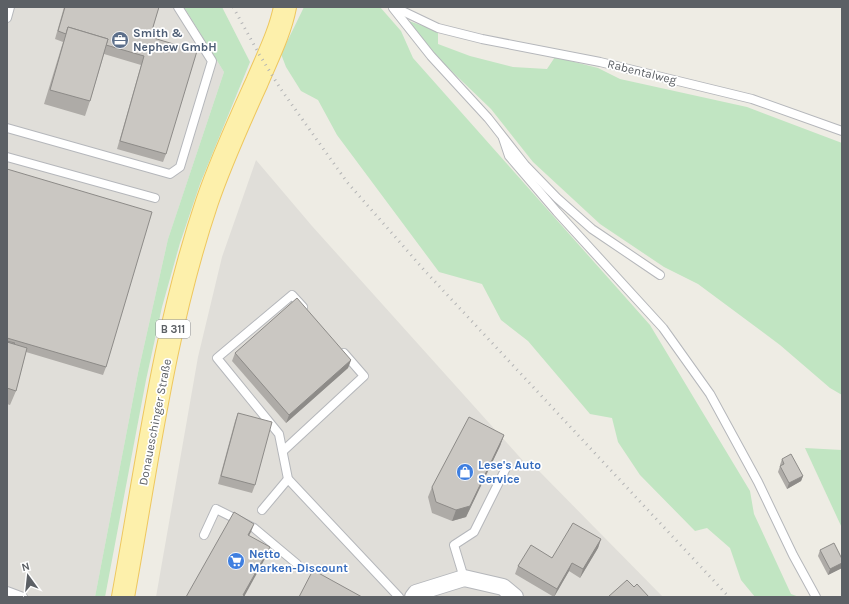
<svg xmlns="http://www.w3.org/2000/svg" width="849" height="604" viewBox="0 0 849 604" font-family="Karla,sans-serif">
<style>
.industrial{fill:#e0ded9}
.green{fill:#c1e5c2}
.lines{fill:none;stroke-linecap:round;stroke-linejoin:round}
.lane-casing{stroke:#b5b7bb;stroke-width:10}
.street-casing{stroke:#b5b7bb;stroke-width:18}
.primary-casing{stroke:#eec75e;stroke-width:24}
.lane{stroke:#fff;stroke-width:8}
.street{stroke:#fff;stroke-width:16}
.primary{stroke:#fdf0ab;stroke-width:22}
.rail{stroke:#b3b4b5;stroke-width:3;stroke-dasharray:1 5;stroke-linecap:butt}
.wall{fill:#aeaba7}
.shaded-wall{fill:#8d8b88}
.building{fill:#cac7c2;stroke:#8d8b88}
.labels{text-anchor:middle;stroke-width:3.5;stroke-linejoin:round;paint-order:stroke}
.shield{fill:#fff;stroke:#8d9093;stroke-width:1}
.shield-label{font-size:11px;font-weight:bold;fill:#5c6065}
.service-label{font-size:12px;font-weight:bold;fill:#4e5e75;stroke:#fff;text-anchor:start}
.street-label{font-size:12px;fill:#5c6065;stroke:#fff}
.shop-label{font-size:12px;font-weight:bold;fill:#366cbe;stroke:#fff;text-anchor:start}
</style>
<rect width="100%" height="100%" fill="#eeece4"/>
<g class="industrial">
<path d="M7,7H184L224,72L168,239L138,373L95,597H7Z"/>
<path d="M256,160L312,226L525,463L536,468L663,597H156L198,357L222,257Z"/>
</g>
<g class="green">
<path d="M184,7H222L250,62L200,184L180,243L162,307L146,380L105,597H95L138,373L168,239L224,72Z"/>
<path d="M304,7H380L401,31L413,58L650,325L750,491L754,514L791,594L799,597H755L741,580L730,548L707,528L695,531L640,475L618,442L612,418L590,414L528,341L501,320L482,284L439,272L337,135L318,100L301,91L286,67L281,54Z"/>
<path d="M406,20L438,31V44L470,56L513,67L547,69L555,57L598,68L620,79L747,107L842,143V395L830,388L780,345L698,284L664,267L600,224L533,162L491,109L438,58Z"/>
<path d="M805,448L842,450V528Z"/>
</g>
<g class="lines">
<g class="lane-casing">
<g id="lane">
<path d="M394,7L438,28L482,39L600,62L752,99L842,131"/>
<path d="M393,8L431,56L488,118L525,165L557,198L592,229L660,275"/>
<path d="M7,18L10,7"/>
<path d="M7,128L170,174L180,167L212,61L178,7"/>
<path d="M503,138L509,156L557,212L663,328L710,394L758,482L793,555L816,597"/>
<path d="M7,157L155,198"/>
<path d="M303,307L292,295L217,358L279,434L288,479L399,597"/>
<path d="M283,451L364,376L344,353"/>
<path d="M262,510L288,479"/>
<path d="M204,535L216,509L254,528L297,564"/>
<path d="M464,578L454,545L474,532L507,466"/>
<path d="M7,591L23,597"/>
</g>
</g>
<g class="street-casing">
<path id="street" d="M413,597L416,593L464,578L503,587L515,597"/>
</g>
<g class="primary-casing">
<path id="primary" d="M123,597C147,465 164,329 207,202C221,161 239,122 257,82C267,58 280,33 285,7"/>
</g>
<use href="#lane" class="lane"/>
<use href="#street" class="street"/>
<use href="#primary" class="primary"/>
<path class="rail" d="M233,7L259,54L280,88L347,182L425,271L729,597"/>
</g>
<g class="wall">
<path d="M64,7H159L150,37L166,154L163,162L117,149L141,65L104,54L90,101L85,116L44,104L63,42L55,39Z"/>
<path d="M7,169L106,367L103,375L26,352L16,391L10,405L7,404Z"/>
<path d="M235,353L351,360L348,368L286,423L232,361Z"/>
<path d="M238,413L255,485L252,493L218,484L235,421Z"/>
<path d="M504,435L500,446L466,517L452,521L432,513L428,497L432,487Z"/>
<path d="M782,459L803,476L801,481L787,489L778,472L780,466V465Z"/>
<path d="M601,539L598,548L580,578L569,571L554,597L515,574L518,566L552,558Z"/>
<path d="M820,550L842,559V568L828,575L818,556Z"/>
</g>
<g class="shaded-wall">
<path d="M351,360L348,368L286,423L289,415Z"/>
<path d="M504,435L500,446L466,517L452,521L456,510Z"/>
<path d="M803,476L801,481L787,489L789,483Z"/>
<path d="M254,524L251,532L245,543L248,535Z"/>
<path d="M601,539L598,548L580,578L583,569Z"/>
<path d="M270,547L267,555L244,597L243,595Z"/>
<path d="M572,563L569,571L554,597L557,589Z"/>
<path d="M842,563V568L828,575L830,569Z"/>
</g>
<g class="building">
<path d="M65,7H159L150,37L197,51L166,154L120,141L144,56L106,45L108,39L68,27L66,34L58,31Z"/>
<path d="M68,27L108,39L90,101L50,90Z"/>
<path d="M7,169L152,212L106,367L7,338Z"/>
<path d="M297,298L351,360L289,415L235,353Z"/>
<path d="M7,341L15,343L14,344L7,342Z"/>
<path d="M7,342L27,348L16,391L7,388Z"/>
<path d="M238,413L272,422L255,485L221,476Z"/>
<path d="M469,417L504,435L470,506L456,510L436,502L432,487Z"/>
<path d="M791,454L803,476L789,483L780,466L784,464L782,459Z"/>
<path d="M234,512L254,524L248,535L270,547L243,595L246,597H186Z"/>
<path d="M573,523L601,539L583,569L572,563L557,589L518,566L531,545L552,558Z"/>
<path d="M834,543L842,559V563L830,569L820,550Z"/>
<path d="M313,570L362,597H299Z"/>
<path d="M627,580L634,587L637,584L649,597H608Z"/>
</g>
<defs>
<g id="office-disc" transform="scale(0.9)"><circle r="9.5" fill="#5c6f8a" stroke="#fff"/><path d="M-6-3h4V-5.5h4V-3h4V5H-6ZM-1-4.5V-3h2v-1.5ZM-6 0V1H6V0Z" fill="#fff"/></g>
<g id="shop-disc" transform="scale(0.9)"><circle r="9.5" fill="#3f7fe0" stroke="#fff"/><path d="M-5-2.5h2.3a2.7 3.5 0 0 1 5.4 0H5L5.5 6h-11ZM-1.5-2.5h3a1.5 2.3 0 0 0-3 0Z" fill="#fff"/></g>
<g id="supermarket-disc" transform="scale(0.9)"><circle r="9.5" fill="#3f7fe0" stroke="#fff"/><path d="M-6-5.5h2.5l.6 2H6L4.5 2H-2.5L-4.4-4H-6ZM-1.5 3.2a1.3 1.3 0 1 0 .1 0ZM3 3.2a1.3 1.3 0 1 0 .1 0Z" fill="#fff"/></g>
</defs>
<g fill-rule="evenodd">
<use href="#office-disc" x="120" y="40"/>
<use href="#shop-disc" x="465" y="472"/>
<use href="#supermarket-disc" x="236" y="561"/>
</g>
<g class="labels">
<rect class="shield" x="156" y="320" width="34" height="18" rx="3"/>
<g class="shield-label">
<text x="173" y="333">B 311</text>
</g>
<g class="service-label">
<text x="133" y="37">Smith &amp;<tspan x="133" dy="14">Nephew GmbH</tspan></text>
</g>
<g class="street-label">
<text transform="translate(642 72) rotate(14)" y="4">Rabentalweg</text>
<text transform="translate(155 422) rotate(-79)" y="4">Donaueschinger Straße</text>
</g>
<g class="shop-label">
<text x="478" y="469">Lese's Auto<tspan x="478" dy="14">Service</tspan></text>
<text x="249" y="558">Netto<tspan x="249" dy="14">Marken-Discount</tspan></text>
</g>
</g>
<rect width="849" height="604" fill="none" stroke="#5c6065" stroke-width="16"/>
<g transform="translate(28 576) rotate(345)" stroke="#ffffff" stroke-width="3" paint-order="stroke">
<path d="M0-3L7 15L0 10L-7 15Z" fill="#5c6065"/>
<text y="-6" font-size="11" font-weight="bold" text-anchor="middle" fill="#5c6065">N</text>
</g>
</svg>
